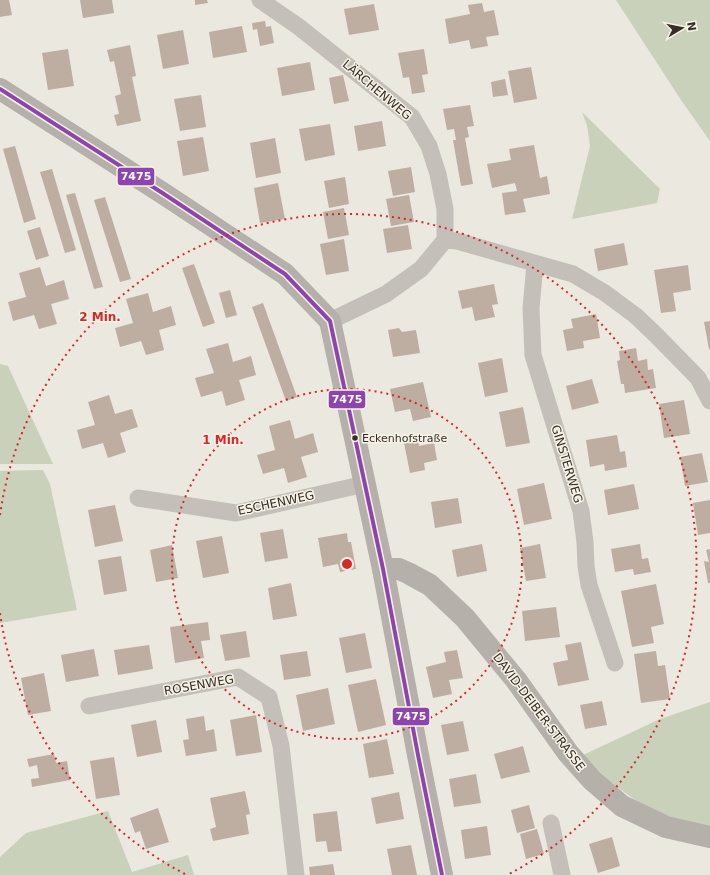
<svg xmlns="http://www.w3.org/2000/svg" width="710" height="875" viewBox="0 0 710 875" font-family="'DejaVu Sans',sans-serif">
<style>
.green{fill:#c9d1bb}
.building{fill:#beaea2}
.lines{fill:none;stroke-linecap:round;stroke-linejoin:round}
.street{stroke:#c4c0b9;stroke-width:17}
.secondary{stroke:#b5b0aa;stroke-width:22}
.bus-1-casing{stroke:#f8f3e7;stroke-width:7}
.bus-1{stroke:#8e44ad;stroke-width:4}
.ring{fill:none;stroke:#d62828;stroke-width:2;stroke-dasharray:2 4}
.bus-dot{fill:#352d27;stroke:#f8f3e7;stroke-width:1.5}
.labels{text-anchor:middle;stroke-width:3;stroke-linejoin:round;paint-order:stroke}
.bus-label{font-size:11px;fill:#352d27;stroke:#f8f3e7;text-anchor:start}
.street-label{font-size:12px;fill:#352d27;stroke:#f8f3e7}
.centre{fill:#d62828;stroke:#f8f3e7;stroke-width:2}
.ring-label{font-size:12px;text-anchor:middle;font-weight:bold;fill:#d62828;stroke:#f8f3e7;stroke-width:3;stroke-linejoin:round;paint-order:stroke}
.line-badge{stroke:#f8f3e7;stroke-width:1.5}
.badge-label{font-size:11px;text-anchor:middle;font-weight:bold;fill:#fff}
</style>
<rect width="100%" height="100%" fill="#ebe8e0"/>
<g class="green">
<path d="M616,0H710V141L681,100Z"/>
<path d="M582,112L660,189L657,203L572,219L590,146L587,125Z"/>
<path d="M0,364L8,366L53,464H0Z"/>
<path d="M43,470L50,484L77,610L0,623V471Z"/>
<path d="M710,702V828L683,823L642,805L609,781L583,755L660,719Z"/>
<path d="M108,811L132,872L188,855L194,875H0V857L26,833Z"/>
</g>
<g class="building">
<path d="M0,0H9L12,15L0,17Z"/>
<path d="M80,0H112L114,13L83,18Z"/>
<path d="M195,0H207L208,3L195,5Z"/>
<path d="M482,3L484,12L494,10L499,35L486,37L488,46L471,49L469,40L449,44L445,19L470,14L468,5Z"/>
<path d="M374,4L379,30L349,35L344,9Z"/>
<path d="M265,21L266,27L271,26L274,43L260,46L257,29L253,30L252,23Z"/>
<path d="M242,26L247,52L213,58L209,32Z"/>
<path d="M183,30L189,64L163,69L157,35Z"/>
<path d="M130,45L136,76L132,77L141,121L117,126L114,115L119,114L115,96L121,94L114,61L110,62L107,50Z"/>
<path d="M68,49L74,86L48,90L42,53Z"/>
<path d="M424,49L428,74L422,75L425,92L412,94L409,77L403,78L398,53Z"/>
<path d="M310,62L315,90L282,96L277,68Z"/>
<path d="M531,67L537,99L514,103L508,71Z"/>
<path d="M343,75L349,101L334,104L329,78Z"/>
<path d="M505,79L508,95L493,97L491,82Z"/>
<path d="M201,95L206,127L180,131L174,99Z"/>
<path d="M470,105L474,126L467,127L469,137L465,138L473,184L461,186L453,140H456L454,129L447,130L443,109Z"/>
<path d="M382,121L386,146L358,151L354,126Z"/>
<path d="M330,124L335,155L305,161L299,129Z"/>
<path d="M203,137L209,171L183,176L177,141Z"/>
<path d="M275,138L281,173L256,178L250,143Z"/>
<path d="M534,145L540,178L547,176L550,194L523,199L526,212L505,215L502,193L517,191L515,183L492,188L487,164L511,160L509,149Z"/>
<path d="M15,146L36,219L24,223L3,149Z"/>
<path d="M411,167L415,192L393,196L388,171Z"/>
<path d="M52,169L76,250L65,253L40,172Z"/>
<path d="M345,177L349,204L329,208L324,181Z"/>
<path d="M278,183L285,219L260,223L254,188Z"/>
<path d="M75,193L103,287L94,289L66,195Z"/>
<path d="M409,195L414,222L391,226L386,199Z"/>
<path d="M105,197L131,279L120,282L94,200Z"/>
<path d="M344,208L349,235L328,239L323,212Z"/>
<path d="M408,225L412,249L387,253L383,229Z"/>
<path d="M40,227L49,256L36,260L27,231Z"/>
<path d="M344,239L349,271L326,275L320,244Z"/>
<path d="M624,243L628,265L598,271L594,249Z"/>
<path d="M194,264L215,323L203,327L182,268Z"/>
<path d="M688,265L691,290L673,293L676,311L661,313L654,270Z"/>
<path d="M40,267L46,286L64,280L69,299L51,304L57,324L39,329L34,315L13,321L8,302L26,297L19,273Z"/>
<path d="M494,284L498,304L492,305L495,317L475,321L472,307L462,309L458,291Z"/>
<path d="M230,290L237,315L226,318L219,293Z"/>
<path d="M148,293L153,312L171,306L176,325L159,330L164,350L146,355L141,341L120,347L115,328L133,323L126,299Z"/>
<path d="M263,303L297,397L286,401L252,307Z"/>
<path d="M596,314L600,338L583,341L584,348L567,351L563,330L573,328L571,319Z"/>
<path d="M710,321V349H709L704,322Z"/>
<path d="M399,328L402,332L416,330L420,353L393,357L388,330Z"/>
<path d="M228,343L233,362L251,356L256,375L239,380L245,400L226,406L222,391L201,397L195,378L214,373L206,349Z"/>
<path d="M636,348L638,361L647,359L648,370L653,369L656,388L625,393L624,384H621L617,361L620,360L619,351Z"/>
<path d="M502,358L508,392L485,397L478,363Z"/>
<path d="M592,379L599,403L572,410L566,386Z"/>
<path d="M423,382L431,417L413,421L410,409L395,412L390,389Z"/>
<path d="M109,395L115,414L132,409L138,427L120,433L126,452L108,458L103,443L82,449L77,430L95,425L88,402Z"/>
<path d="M684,400L690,434L664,438L659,404Z"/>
<path d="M523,407L530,443L506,447L499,412Z"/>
<path d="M290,420L295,439L313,433L318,452L301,457L307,477L288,483L284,468L263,474L257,455L275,450L269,426Z"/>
<path d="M617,435L620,452L625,451L627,467L605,471L604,464L590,467L586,440Z"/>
<path d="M418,440L419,446L434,443L437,460L424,463L425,470L410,473L404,443Z"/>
<path d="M702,453L708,482L685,486L680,457Z"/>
<path d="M544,483L552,519L524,525L517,489Z"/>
<path d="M634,484L639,509L608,515L604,490Z"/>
<path d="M458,498L462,523L435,528L431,502Z"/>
<path d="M710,500V533L698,535L693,503Z"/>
<path d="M115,505L123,541L95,547L88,510Z"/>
<path d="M283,529L288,558L265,562L260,533Z"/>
<path d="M347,533L348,542H351L356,569L340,572L338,564L323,567L318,538Z"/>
<path d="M222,536L229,573L203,578L196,541Z"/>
<path d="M482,544L487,571L457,577L452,550Z"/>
<path d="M540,544L546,578L526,581L520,548Z"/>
<path d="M640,544L642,559L648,558L651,572L634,575L633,569L615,572L611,549Z"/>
<path d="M172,545L178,578L156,582L150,550Z"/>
<path d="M710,549V583H708L704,561L709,562L706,550Z"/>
<path d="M121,556L127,591L104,595L98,560Z"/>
<path d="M291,583L297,616L273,620L268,588Z"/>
<path d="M656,584L664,624L651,627L654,643L632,647L621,591Z"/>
<path d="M556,607L560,637L525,641L522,611Z"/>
<path d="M208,622L210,640L201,641L204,658L175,663L170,627Z"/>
<path d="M246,631L250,657L225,661L220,635Z"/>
<path d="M365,633L372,668L346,673L339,638Z"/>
<path d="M581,642L589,680L558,686L553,663L568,660L565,645Z"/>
<path d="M149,645L153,669L118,675L114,650Z"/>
<path d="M94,649L99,676L66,682L61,655Z"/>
<path d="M457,650L463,678L449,680L452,694L433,698L426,667L446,662L444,652Z"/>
<path d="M307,651L311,676L284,680L280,655Z"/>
<path d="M656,651L658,666L665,665L670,699L641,703L634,654Z"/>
<path d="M44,673L51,711L28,715L21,678Z"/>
<path d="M376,679L386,725L358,732L348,685Z"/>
<path d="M328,688L335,724L303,731L296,695Z"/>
<path d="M602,701L607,725L585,729L580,705Z"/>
<path d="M256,715L262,752L236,756L230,720Z"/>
<path d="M204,716L206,731L214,729L217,751L186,756L183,740L189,739L186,719Z"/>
<path d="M156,720L162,752L137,757L131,725Z"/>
<path d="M463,721L469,751L447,755L441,725Z"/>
<path d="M387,739L394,774L369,778L363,744Z"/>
<path d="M523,746L530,772L501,779L494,754Z"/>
<path d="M54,754L56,763L67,761L70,780L32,787L31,779L39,778L37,765L29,767L27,759Z"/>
<path d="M114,757L120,795L96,799L90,761Z"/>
<path d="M476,774L481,803L454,807L449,779Z"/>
<path d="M245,791L250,814L246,815L249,834L213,841L210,829L216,827L210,798Z"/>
<path d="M399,792L404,819L376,824L371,798Z"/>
<path d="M529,805L535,828L517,833L511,810Z"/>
<path d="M158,808L169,842L146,849L140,831L135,833L130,818Z"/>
<path d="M337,811L342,851L328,852L326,841L316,842L313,814Z"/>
<path d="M487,826L491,855L465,859L461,830Z"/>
<path d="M537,829L544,854L526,859L520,834Z"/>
<path d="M612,837L620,866L598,873L589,844Z"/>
<path d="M411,845L417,875H392L387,849Z"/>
<path d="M333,864L335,875H310L309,867Z"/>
</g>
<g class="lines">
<g class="street">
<path d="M260,0L299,27L412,117L429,146L438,174L445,209V240L421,269L386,294L330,321"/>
<path d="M445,240L457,241L573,274L605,293L636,316L657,336L698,378L710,401"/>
<path d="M535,264L531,308L533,355L581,511L585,542L586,566L589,585L615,663"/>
<path d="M138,498L236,513L365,484"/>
<path d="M89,706L238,677L269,697L281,746L296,875"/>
<path d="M551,823L562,875"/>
</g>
<g class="secondary">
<path d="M0,89L164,194L285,274L330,321L383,569L418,755L442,875"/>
<path d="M383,569H399L408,573L430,585L465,618L516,680L568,753L592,780L622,806L666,827L710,837"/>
</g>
<g class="bus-1-casing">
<path id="bus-1" d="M0,89L164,194L285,274L330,321L383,569L418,755L442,875"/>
</g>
<use href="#bus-1" class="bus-1"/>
</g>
<g class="ring">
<circle cx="347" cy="564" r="175"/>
<path d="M185 874A350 350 0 0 1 0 613M0 515A350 350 0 1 1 509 874"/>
</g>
<circle class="bus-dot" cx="355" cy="438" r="3.5"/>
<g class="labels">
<g class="bus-label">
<text x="362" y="442">Eckenhofstraße</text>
</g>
<g class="street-label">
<text transform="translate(377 90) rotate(40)" y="4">LÄRCHENWEG</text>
<text transform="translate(567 464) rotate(73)" y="4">GINSTERWEG</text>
<text transform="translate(276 503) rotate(-12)" y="4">ESCHENWEG</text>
<text transform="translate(199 685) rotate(-10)" y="4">ROSENWEG</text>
<text transform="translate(539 712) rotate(53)" y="4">DAVID-DEIBER-STRASSE</text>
</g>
</g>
<circle cx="347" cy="564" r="6" class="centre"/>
<g class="ring-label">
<text x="100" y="321">2 Min.</text>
<text x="223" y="444">1 Min.</text>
</g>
<g class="line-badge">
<rect x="117" y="167" width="38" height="19" rx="4" fill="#8e44ad"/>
<rect x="328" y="390" width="38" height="19" rx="4" fill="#8e44ad"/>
<rect x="392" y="707" width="38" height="19" rx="4" fill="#8e44ad"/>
</g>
<g class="badge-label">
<text x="136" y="180">7475</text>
<text x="347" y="403">7475</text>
<text x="411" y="720">7475</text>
</g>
<g transform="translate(682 28) rotate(80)" stroke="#f8f3e7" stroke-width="3" paint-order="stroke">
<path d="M0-3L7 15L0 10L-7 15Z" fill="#352d27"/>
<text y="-6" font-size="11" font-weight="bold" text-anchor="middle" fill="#352d27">N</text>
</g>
</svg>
